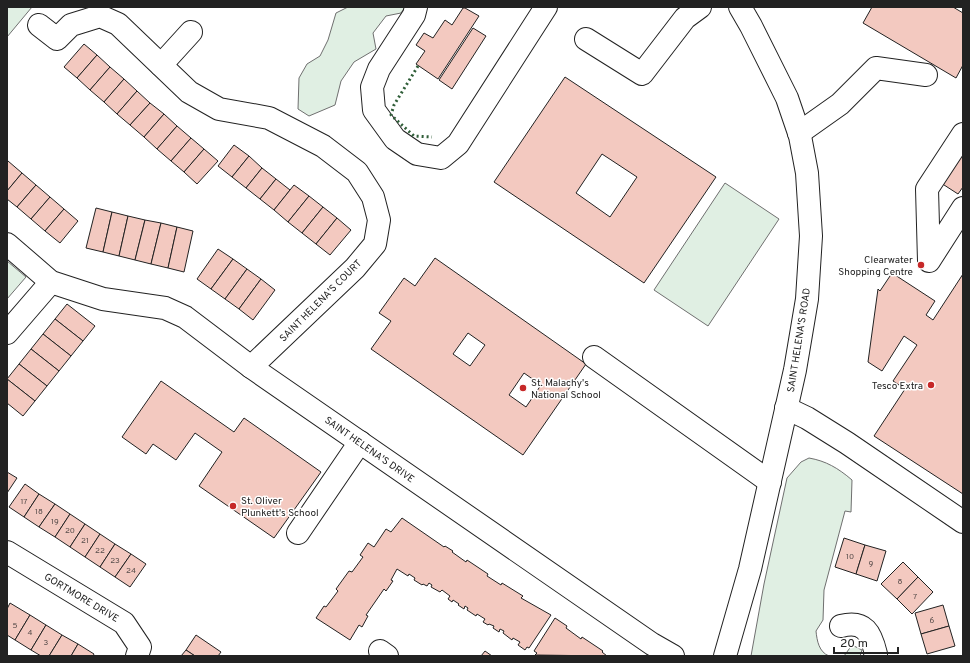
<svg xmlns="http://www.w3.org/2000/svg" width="970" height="663" viewBox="0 0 970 663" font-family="Overpass,sans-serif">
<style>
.green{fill:#e0efe3;stroke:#6f6f6f}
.building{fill:#f3c9c0;stroke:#222;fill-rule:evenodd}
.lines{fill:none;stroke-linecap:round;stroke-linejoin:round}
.minor-casing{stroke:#222;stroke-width:24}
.minor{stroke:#fff;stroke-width:22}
.hedge{stroke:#2f5e38;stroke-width:3;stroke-dasharray:2 3;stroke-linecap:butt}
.poi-dot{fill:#c62828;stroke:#fff;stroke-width:1.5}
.labels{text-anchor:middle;stroke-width:3;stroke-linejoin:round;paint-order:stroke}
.number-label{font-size:8px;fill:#564c4a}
.poi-label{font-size:10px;fill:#222;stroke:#fff;text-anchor:end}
.street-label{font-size:10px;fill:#222;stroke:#fff}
</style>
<rect width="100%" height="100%" fill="#fff"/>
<g class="green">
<path d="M7,7H32L7,37Z"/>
<path d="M348,7H405L401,13L386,16L373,33L376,49L354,62L341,81L335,105L309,116L298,109L299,78L307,64L320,56L328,40L336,13Z"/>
<path d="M725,183L779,219L708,326L654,290Z"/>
<path d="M7,261L26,277L7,299Z"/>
<path d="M809,458C826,461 838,468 852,480L851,512L845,511L824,590L823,620L816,631C817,641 819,652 829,656H751L764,584L787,478L801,462Z"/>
<path d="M852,645L862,650L860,656H844Z"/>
</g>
<g class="building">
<path d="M872,7H953L963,13V65L956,78L863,23Z"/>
<path d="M463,8H465L479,16L438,79L416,64L425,51L416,45L424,33L433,38L445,20L452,25Z"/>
<path d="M473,28L486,36L452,89L439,80Z"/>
<path d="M84,44L97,55L77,78L64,67Z"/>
<path d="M97,55L110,67L90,90L77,78Z"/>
<path d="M110,67L124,79L104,102L90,90Z"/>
<path d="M565,77L716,177L644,283L494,182ZM602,154L637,177L610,217L576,193Z"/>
<path d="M124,79L137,91L117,114L104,102Z"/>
<path d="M137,91L150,103L130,125L117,114Z"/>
<path d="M150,103L164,114L144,137L130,125Z"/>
<path d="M164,114L177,126L157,149L144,137Z"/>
<path d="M177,126L191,138L171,161L157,149Z"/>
<path d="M191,138L204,149L184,172L171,161Z"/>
<path d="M234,145L249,156L232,177L218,166Z"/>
<path d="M204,149L218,161L197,184L184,172Z"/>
<path d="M963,149V187L958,194L941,183Z"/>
<path d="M249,156L262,168L246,188L232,177Z"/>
<path d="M8,161L22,173L7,191V162Z"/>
<path d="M262,168L276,179L260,199L246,188Z"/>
<path d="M22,173L36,185L17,207L7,199V191Z"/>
<path d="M276,179L290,190L274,210L260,199Z"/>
<path d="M36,185L50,197L31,219L17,207Z"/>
<path d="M294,185L309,196L288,222L274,210Z"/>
<path d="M309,196L323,207L302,233L288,222Z"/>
<path d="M50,197L64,209L45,231L31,219Z"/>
<path d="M323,207L337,218L316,244L302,233Z"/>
<path d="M96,208L112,212L103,252L86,248Z"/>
<path d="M64,209L78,221L60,243L45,231Z"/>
<path d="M112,212L128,216L119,256L103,252Z"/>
<path d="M128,216L145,220L135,260L119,256Z"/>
<path d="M337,218L351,230L330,255L316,244Z"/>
<path d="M145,220L161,223L151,264L135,260Z"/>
<path d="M161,223L177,227L168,268L151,264Z"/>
<path d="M177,227L193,231L184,272L168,268Z"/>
<path d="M218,249L233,259L211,289L197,279Z"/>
<path d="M435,258L586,364L523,455L371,349L391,321L379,313L404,278L415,286ZM468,333L485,345L470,366L453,354ZM524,373L541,385L526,407L509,395Z"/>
<path d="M233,259L247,269L225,299L211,289Z"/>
<path d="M247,269L261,279L239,309L225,299Z"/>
<path d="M892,273L935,301L926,315L933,320L963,274V494L874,436L905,389L893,381L917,345L904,336L882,371L868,362L878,289L880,291Z"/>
<path d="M261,279L275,290L253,320L239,309Z"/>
<path d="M67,304L95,326L83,341L55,319Z"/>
<path d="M55,319L83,341L71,356L43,334Z"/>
<path d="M43,334L71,356L59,371L31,349Z"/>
<path d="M31,349L59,371L47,386L19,364Z"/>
<path d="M19,364L47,386L35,401L7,379Z"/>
<path d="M7,379L35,401L23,416L7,403Z"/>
<path d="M161,381L234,432L244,418L321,472L274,538L199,486L222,452L195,433L176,460L153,444L146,454L122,437Z"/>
<path d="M7,472L17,478L7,493Z"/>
<path d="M25,484L39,494L24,517L9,507Z"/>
<path d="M39,494L55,504L39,527L24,517Z"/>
<path d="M55,504L70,514L55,537L39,527Z"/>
<path d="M70,514L85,524L70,547L55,537Z"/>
<path d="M402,518L444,547L445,546L453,551L452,552L466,562L467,560L488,574L487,576L501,585L502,583L523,596L521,598L551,615L529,648L527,647L525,650L518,645L520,642L513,638L512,640L503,633L504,631L500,629L499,632L493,628L494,626L489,624L488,625L483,622L485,619L477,614L476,616L467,610L468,608L465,606L464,609L458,605L459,604L453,600L452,602L448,599L450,596L442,590L440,592L431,587L432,585L429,583L427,586L423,584L422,585L414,580L415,578L409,574L408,576L397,569L391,580L393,581L386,591L384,589L366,615L368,616L362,627L359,625L350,640L316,618L324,606L326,607L338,591L336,589L349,571L352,572L363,557L360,555L368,543L374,547L386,529L391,532Z"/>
<path d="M85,524L100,534L85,557L70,547Z"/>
<path d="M100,534L115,544L100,567L85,557Z"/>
<path d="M844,538L865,545L856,574L835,567Z"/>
<path d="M115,544L131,554L115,577L100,567Z"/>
<path d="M865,545L886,551L877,581L856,574Z"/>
<path d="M131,554L146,564L130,587L115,577Z"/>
<path d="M903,562L918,577L897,599L881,584Z"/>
<path d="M918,577L933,592L912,614L897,599Z"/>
<path d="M10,603L30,615L15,640L7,635V609Z"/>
<path d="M943,605L949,626L921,634L915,613Z"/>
<path d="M30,615L46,625L31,650L15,640Z"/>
<path d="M555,618L567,626L566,628L581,639L582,637L603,651L602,652L607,656L535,655L537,653L534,651Z"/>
<path d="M46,625L62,635L49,656H41L31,650Z"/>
<path d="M949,626L955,646L927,654L921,634Z"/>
<path d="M62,635L78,644L71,656H49Z"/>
<path d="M196,635L221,652L218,656H195L186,650Z"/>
<path d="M78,644L94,654L93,656H71Z"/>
<path d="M186,650L195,656H181Z"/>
<path d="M485,651L492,656H481Z"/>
</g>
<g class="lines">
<g class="minor-casing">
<g id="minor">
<path d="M416,7L414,15L379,69L372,87L374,110L395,139L417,154L441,158L458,144L546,7"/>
<path d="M39,25L57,39L71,25L100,16L118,24L189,92L219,109L269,118L323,146L357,172L373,197L379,220L375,244L355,268L251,367"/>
<path d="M586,39L642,74L685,18L700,7"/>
<path d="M161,65L191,32"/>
<path d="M799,133L840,104L876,68L926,75"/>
<path d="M963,134L927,189L929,261L963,208"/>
<path d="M7,244L51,282L103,299L165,308L185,317L251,367L652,644L673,656"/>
<path d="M7,333L51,282"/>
<path d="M594,357L770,482"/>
<path d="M786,408L807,418L847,443L963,522"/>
<path d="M298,533L360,442"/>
<path d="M7,552L124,623L140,647L137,656"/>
<path d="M841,626C865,620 871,633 876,654L875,656"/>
<path d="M380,651L387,656"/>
<path d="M725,656L750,569L795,370L807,299L811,236L807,173L800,136L787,98L751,26L740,7"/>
</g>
</g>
<use href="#minor" class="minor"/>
<path class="hedge" d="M418,66L394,105L391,115L414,136L432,137"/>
</g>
<g class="poi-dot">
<circle cx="921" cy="265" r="4"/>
<circle cx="931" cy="385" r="4"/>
<circle cx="523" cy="388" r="4"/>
<circle cx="233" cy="506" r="4"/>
</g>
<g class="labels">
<g class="number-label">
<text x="24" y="504">17</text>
<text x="39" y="514">18</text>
<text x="55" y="524">19</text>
<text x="70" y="533">20</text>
<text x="85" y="543">21</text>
<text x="100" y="553">22</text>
<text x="850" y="559">10</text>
<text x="115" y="563">23</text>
<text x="871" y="566">9</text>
<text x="131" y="573">24</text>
<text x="900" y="584">8</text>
<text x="915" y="599">7</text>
<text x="932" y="623">6</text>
<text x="15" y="628">5</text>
<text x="30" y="635">4</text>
<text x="46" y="645">3</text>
</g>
<g class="poi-label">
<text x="913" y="263">Clearwater<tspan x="913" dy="12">Shopping Centre</tspan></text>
<text x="531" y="386" text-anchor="start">St. Malachy's<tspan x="531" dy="12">National School</tspan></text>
<text x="923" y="389">Tesco Extra</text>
<text x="241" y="504" text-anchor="start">St. Oliver<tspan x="241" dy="12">Plunkett's School</tspan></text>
</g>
<g class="street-label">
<text transform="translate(320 300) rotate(-45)" y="4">SAINT HELENA'S COURT</text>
<text transform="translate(798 340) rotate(-81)" y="4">SAINT HELENA'S ROAD</text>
<text transform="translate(370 449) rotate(35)" y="4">SAINT HELENA'S DRIVE</text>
<text transform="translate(82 597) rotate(31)" y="4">GORTMORE DRIVE</text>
</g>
</g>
<rect width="970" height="663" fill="none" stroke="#222222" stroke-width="16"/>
<path d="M834 647v6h64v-6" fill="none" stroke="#222222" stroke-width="2"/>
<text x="840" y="647" font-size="12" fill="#222222" stroke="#ffffff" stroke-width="3" paint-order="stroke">20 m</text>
</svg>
